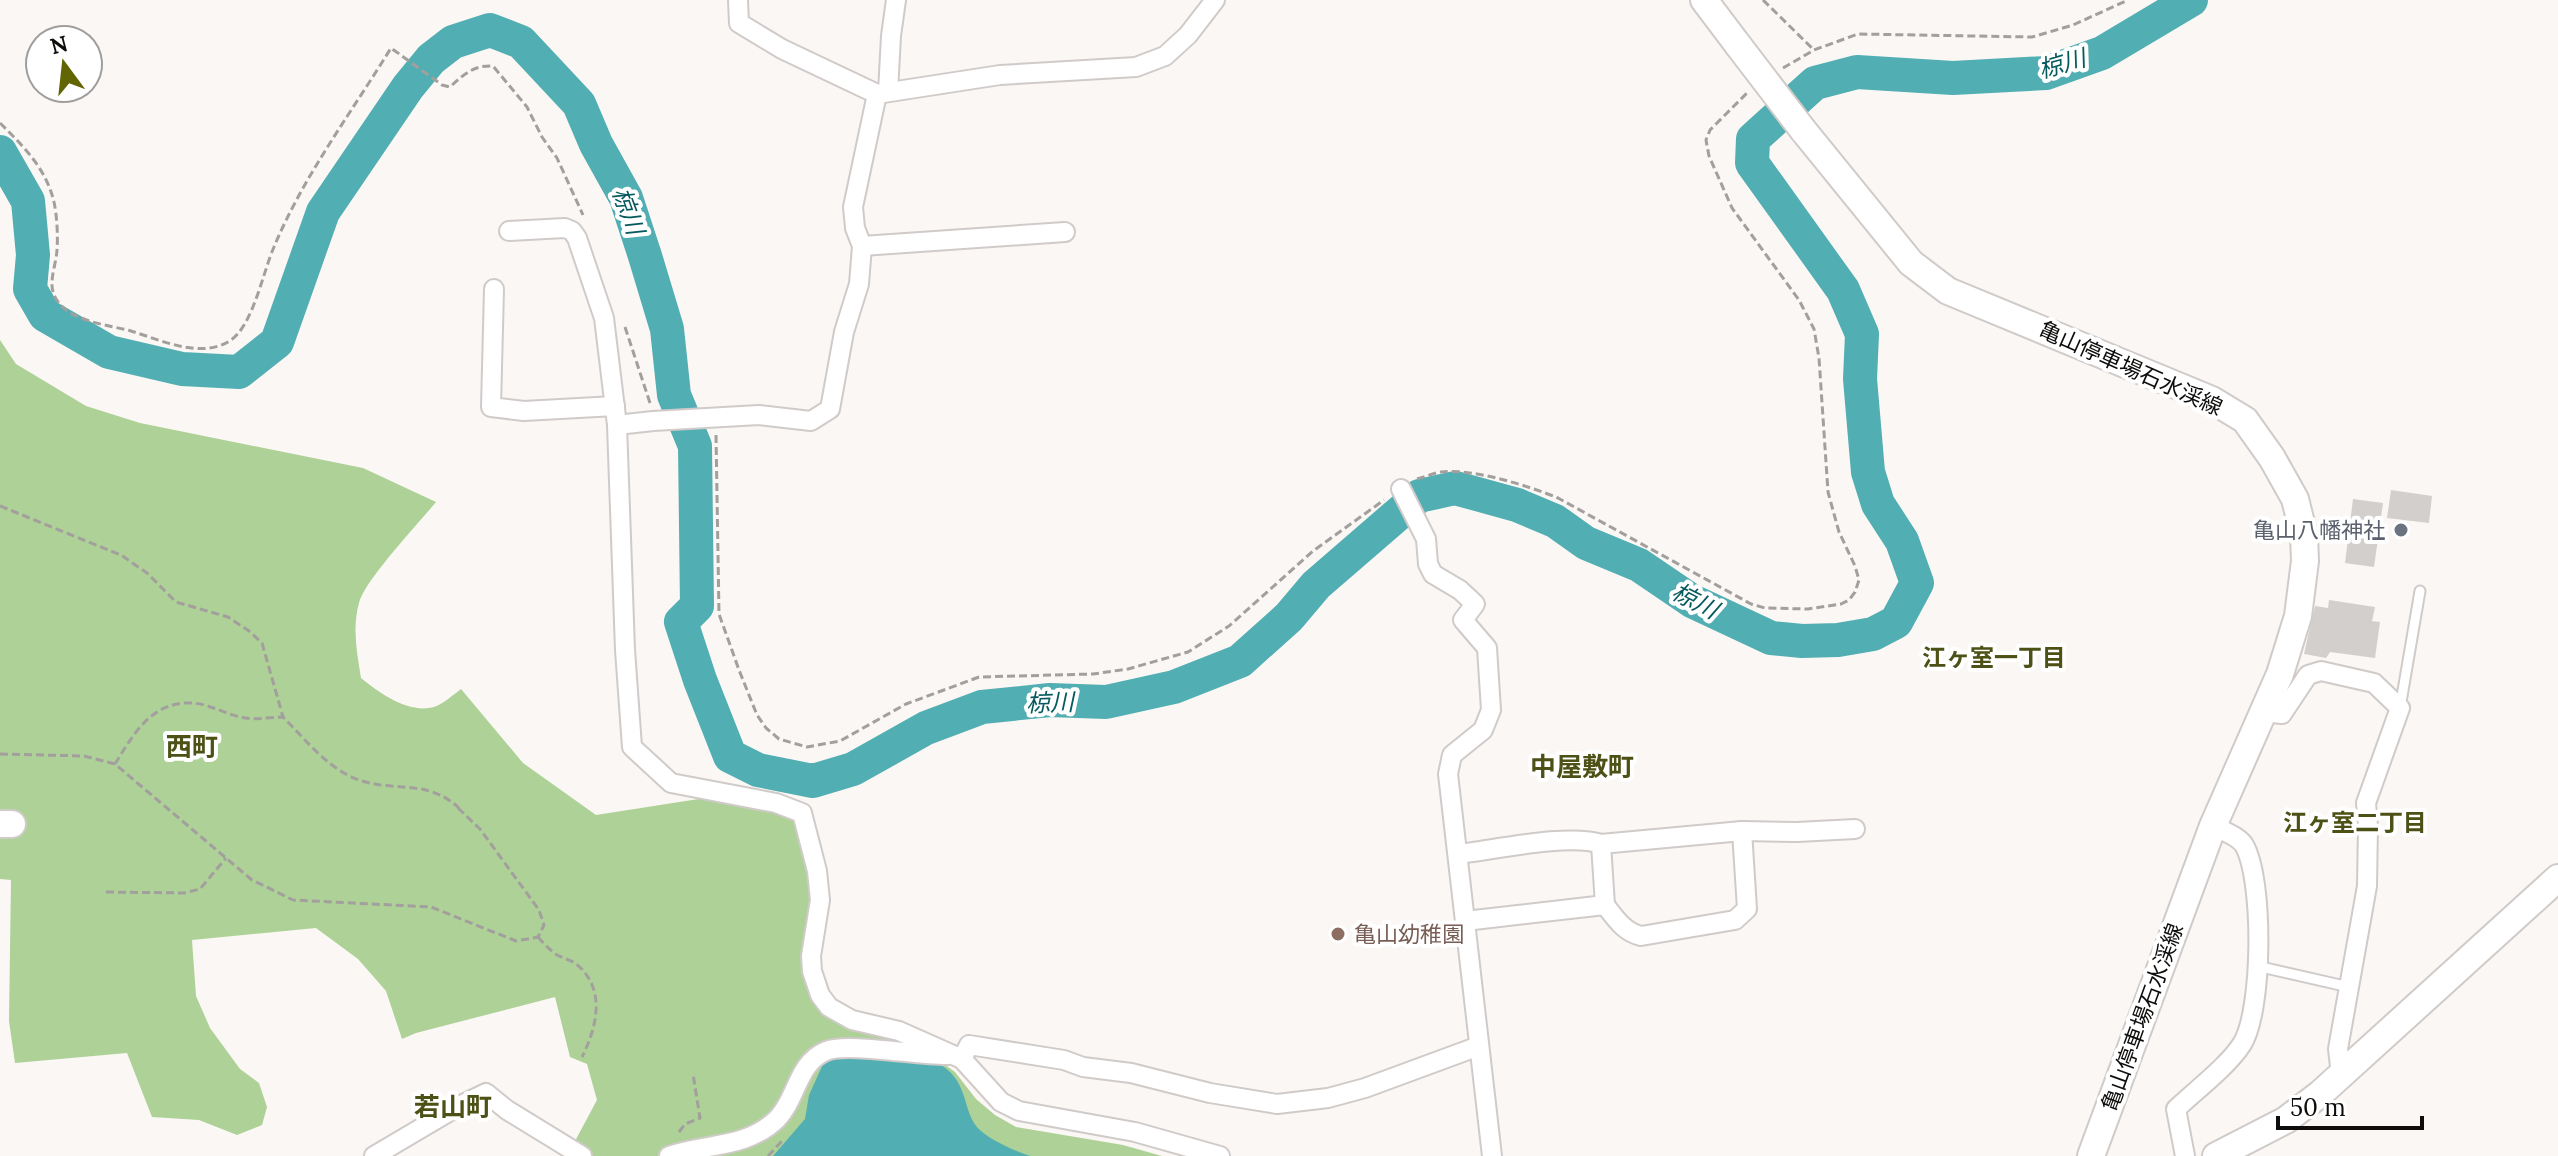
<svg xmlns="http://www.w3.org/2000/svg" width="2558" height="1156" viewBox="0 0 2558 1156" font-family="Lora,'Noto Sans JP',serif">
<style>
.green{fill:#aed198}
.water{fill:#51aeb2}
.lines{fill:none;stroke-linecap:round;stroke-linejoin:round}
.river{stroke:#51aeb2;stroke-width:34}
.building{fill:#d3cfcc}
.lane-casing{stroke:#d0cbc9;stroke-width:13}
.street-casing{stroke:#d0cbc9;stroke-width:22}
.secondary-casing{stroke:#d0cbc9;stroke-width:30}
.path{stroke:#a29f9d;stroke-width:3;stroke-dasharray:8 4;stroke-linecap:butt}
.lane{stroke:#fff;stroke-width:9}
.street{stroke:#fff;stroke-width:18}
.secondary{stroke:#fff;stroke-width:26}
.secondary-bridge-casing{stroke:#d0cbc9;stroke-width:30;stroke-linecap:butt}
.secondary-bridge{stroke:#fff;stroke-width:26}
.worship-dot{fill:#6b7280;stroke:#fff;stroke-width:3}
.education-dot{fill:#8d6e63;stroke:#fff;stroke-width:3}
.labels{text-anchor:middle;stroke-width:8;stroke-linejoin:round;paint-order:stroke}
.street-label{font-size:22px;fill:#0e0d0c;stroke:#fff}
.worship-label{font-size:22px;fill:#5b616d;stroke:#fff;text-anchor:end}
.education-label{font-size:22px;fill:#785e54;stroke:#fff;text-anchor:start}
.water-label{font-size:24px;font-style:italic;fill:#065a5e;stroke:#fff}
.neighbourhood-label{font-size:24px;font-weight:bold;fill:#4d5116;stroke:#fff}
.quarter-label{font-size:26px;font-weight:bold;fill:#4d5116;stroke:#fff}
</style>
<rect width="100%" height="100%" fill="#fbf7f4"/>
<path class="green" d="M0,340L16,364L86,406L140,423L363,468L436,502C419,523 364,581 359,603C352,628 357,653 361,678C379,693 409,714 434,707C442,705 454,694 461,689L523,763L596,815L705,798L774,809L796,822L810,869L813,997L921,1047L955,1072L976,1099L995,1115L1016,1127L1123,1145L1162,1156H567L597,1100L587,1064L570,1057L555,997L416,1033L402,1039L386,991L358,959L316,928L192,940L196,996L210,1028L240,1069L259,1083L267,1107L262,1125L237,1135L199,1120L152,1117L127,1053L15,1063L9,1021L11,880L0,879Z"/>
<path class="water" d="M847,1054C865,1055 920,1054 934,1061C972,1079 960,1113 981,1131C994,1142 1015,1151 1031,1156H773L805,1119L809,1095L824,1062Z"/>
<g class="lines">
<path class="river" d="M0,152L28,201L33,255L30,289L45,315L109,352L182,369L239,372L277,342L323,212L408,87L431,59L453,42L490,30L521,42L579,104L596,144L626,198L645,256L667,329L674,395L695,446L697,606L681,622L700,680L730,756L758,770L813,781L853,769L926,728L982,707L1050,700L1106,702L1174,687L1240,661L1289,617L1316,585L1419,496L1455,488L1517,505L1555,521L1586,543L1639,565L1692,601L1771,638L1802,641L1838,640L1873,634L1896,622L1917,583L1902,541L1878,504L1868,472L1860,379L1862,334L1843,290L1752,163L1753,139L1815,83L1857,72L1953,78L2046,73L2102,53L2191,0"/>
</g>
<g class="building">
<path d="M2391,490L2432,496L2429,523L2387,518Z"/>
<path d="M2353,499L2383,503L2374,567L2345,563Z"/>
<path d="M2329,600L2375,607L2372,621L2380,622L2375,658L2330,652L2326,658L2304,654L2315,606L2328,608Z"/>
</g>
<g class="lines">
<g class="lane-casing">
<g id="lane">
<path d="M2400,708L2420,591"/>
<path d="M2257,966L2349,987"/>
</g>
</g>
<g class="street-casing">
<g id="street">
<path d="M738,0L739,23L782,49L877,94L1000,75L1136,67L1165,56L1188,35L1215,0"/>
<path d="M888,92L891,36L896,0"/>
<path d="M509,231L565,228L572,231L577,238L604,318L617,425L625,650L632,747L671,783L776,803L802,813L817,871L820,900L811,956L812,971L820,995L829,1007L852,1020L899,1031L962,1059L1001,1102L1019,1111L1135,1132L1220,1156"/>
<path d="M862,246L1065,232"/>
<path d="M494,289L491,407L524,411L615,406"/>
<path d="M617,425L653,421L759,415L811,421L830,409L844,332L859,284L862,246L855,228L853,207L877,94"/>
<path d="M1401,489L1426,539L1428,564L1433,574L1460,590L1475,604L1463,620L1487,648L1491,710L1483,730L1452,755L1448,774L1492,1156"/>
<path d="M2263,712L2282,714L2308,675L2321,671L2374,683L2400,708L2366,803L2368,826L2367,886L2338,1049L2341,1075"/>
<path d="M1601,844L1605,905"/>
<path d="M1458,854C1494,850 1569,833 1601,844L1742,831L1797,832L1855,829"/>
<path d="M1465,921L1605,905C1616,919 1624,932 1641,936L1735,920L1747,909L1742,831"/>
<path d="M962,1059L969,1045L1064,1060L1083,1067L1131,1073L1210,1093L1277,1104L1328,1098L1365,1088L1479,1046"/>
<path d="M374,1156L457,1107L486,1093L507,1110L582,1156"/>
<path d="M669,1156C706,1143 746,1149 777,1119C797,1099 797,1063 826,1051C847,1042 920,1056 948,1055"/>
<path d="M2185,1156L2176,1109C2196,1090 2228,1066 2242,1044C2263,1011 2264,879 2244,845C2238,836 2223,831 2213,826"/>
</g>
</g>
<g class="secondary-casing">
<g id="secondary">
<path d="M1704,0L1738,45"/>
<path d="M1803,130L1911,263L1948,291L2212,400L2245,420L2272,458L2295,499L2304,535L2305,561L2298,616L2280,674L2213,826L2091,1156"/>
<path d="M0,824H12"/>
<path d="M2216,1156L2286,1120L2320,1094L2558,878"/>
</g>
</g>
<g class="path">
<path d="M1763,0L1814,50"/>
<path d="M1783,68L1814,50L1858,34L2032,37L2073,25L2128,0"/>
<path d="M0,123C23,146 46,168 54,202C57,216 58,236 57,250C56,268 45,287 59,303C74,322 109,325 131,331C161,340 202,360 231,340C253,325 263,272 274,247C303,177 351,113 391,48L442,85L450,87C464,74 474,65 493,66L527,107L542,137L557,158L583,215"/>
<path d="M625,327L650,403"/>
<path d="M716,435L719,614L739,670L757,715L766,728L779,739L807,747L840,741L906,704L979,677L1093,674L1128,669L1188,652L1229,626L1313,551L1384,500"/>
<path d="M1417,479C1425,477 1433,473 1441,472C1472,468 1529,486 1558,498L1751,604L1765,608L1808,609L1841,604L1849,600L1855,592L1859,580L1855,566L1839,532L1828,492L1819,358L1814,329L1799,300L1732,208L1709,156L1706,140L1710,130L1747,93"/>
<path d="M0,506L121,555L147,573L176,602L228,617L249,631L262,643L283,717"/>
<path d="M0,754L84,756L115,764L252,880L293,900L431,907L516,941L538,937"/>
<path d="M115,764C133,735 151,702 190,703C209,703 226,715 245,718C256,720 271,717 283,717C306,740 328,769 359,780C397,793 426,778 459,808"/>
<path d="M458,808L480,829L539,910L544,925L538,937"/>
<path d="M106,892L184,893L200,889L226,858"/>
<path d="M538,937C544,944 550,950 557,955C563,958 570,960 575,963C607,988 597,1027 582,1057"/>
<path d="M679,1132L685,1124L700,1118L693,1074"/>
<path d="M768,1156L782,1141"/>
</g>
<use href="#lane" class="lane"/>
<use href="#street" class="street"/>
<use href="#secondary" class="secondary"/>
<g class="secondary-bridge-casing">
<path id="secondary-bridge" d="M1738,45L1803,130"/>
</g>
<use href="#secondary-bridge" class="secondary-bridge"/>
</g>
<circle class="worship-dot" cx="2401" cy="530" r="8"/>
<circle class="education-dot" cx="1338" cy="934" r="8"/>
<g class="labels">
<g class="street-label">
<text transform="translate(2131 368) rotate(24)" y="8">亀山停車場石水渓線</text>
<text transform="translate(2142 1017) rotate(-70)" y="8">亀山停車場石水渓線</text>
</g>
<g class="worship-label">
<text x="2385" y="538">亀山八幡神社</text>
</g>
<g class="education-label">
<text x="1354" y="942">亀山幼稚園</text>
</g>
<g class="water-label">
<text transform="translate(2062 64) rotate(-16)" y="8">椋川</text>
<text transform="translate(628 211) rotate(70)" y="8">椋川</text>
<text transform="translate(1695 601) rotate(27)" y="8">椋川</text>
<text transform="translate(1050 703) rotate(-2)" y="8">椋川</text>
</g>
<g class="neighbourhood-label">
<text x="1994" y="666">江ヶ室一丁目</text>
<text x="2355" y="831">江ヶ室二丁目</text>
</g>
<g class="quarter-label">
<text x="192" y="756">西町</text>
<text x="1582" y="776">中屋敷町</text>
<text x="453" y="1116">若山町</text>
</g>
</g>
<g transform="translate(64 64) rotate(345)"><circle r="38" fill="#ffffff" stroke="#9f9e9e" stroke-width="2"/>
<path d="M0-6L14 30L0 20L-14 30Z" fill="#616603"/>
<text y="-12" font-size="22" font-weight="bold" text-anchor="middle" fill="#0e0d0c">N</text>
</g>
<path d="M2278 1116v12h144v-12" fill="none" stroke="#0e0d0c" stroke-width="4"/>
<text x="2290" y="1116" font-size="24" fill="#0e0d0c" stroke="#ffffff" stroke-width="6" paint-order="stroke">50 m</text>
</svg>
